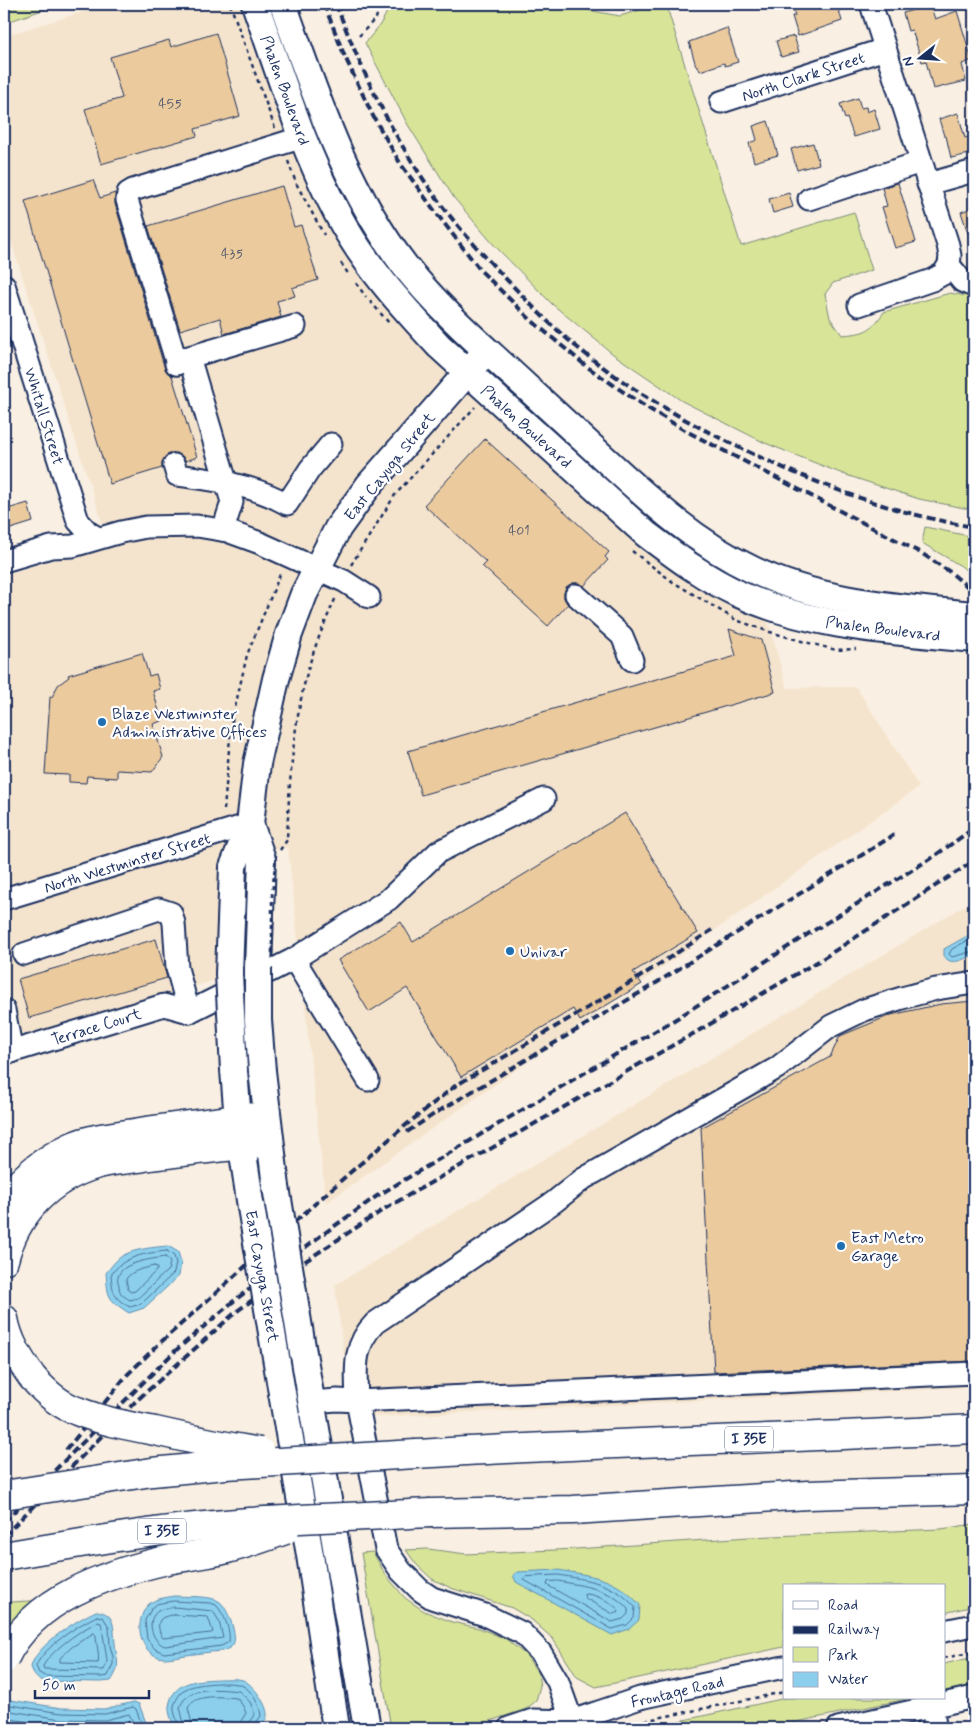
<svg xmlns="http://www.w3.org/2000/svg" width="978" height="1732" viewBox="0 0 978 1732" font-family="Mynerve,sans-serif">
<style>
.built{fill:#f5e4cd}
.green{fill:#d8e497;stroke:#7a8a7a}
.water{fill:#8bcfec;stroke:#5e8fb3}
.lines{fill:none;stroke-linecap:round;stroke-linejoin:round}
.shore{stroke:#486f97;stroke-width:1}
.building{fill:#ebca9d;stroke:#1b2f5e}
.minor-casing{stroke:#1b2f5e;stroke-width:25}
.major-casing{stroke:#1b2f5e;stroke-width:30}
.highway-casing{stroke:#1b2f5e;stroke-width:31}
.path{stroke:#1b2f5e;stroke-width:2.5;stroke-dasharray:4 4;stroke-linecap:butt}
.minor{stroke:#fff;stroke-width:21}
.major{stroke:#fff;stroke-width:26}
.highway{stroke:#fff;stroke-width:28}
.rail{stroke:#1b2f5e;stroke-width:4;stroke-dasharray:8 4;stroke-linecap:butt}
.major-bridge-casing{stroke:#1b2f5e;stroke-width:30;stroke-linecap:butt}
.highway-bridge-casing{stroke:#1b2f5e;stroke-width:31;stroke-linecap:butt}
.path-bridge{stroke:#1b2f5e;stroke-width:2.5;stroke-dasharray:4 4;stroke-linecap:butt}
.major-bridge{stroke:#fff;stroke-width:26}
.highway-bridge{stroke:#fff;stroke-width:28}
.poi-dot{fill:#1f6fb2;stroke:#fff;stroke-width:2}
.labels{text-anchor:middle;stroke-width:4.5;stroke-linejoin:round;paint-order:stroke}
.number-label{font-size:14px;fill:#4f566e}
.shield{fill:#fff;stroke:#5f6d8e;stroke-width:1}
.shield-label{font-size:15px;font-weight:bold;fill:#1b2f5e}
.street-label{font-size:16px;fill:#1b2f5e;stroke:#fff}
.poi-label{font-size:16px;fill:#1b2f5e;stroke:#fff;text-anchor:start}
</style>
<rect width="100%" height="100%" fill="#f9efe2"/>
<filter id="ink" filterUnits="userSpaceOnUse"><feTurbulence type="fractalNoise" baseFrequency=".02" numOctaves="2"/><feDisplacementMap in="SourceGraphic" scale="10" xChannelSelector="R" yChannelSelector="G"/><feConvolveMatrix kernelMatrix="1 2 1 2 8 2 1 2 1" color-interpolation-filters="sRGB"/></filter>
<g filter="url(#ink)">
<g class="built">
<path d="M109,4H239L282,125L305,179L327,224L368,287L392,314L429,355L627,535L709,592L741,611L768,621L787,688L856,687L919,787L326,1203L288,847L227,862L225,977L4,1045V575L109,543L4,220V36Z"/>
<path d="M974,900V1387L352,1418L335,1285Z"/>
</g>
<g class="green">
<path d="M4,4H60L4,23Z"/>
<path d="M389,4H570L571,7L620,16L660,4H666L741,246L854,212L872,270L833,283L825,294L830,318L842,335C865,333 870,332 884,312L950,293L967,296L974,294V510L919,499L843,474L765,443L682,401L613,354L552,304L493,244L454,198L408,125L365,43C375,31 386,20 389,4Z"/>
<path d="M925,527L974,537V577L961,566L922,543Z"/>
<path d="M974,1524V1606L944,1613V1586H784V1647L596,1687L577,1677L553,1639L532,1620L512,1608L451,1588L432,1579L416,1564L406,1550L428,1549L466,1554L576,1549L749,1537L941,1529Z"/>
<path d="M373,1552L385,1574L405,1598L424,1611L452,1622L479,1628L506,1639L526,1655L538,1673L540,1686L536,1701L526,1709L469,1728H391L361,1553Z"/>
<path d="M48,1600L4,1643V1606L11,1602Z"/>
<path d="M974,1657V1685L944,1691V1664Z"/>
<path d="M786,1698H911L768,1728H647Z"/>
</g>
<g class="water">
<path d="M974,932V955C963,959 951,967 944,956V949Z"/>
<path d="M168,1246L178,1252L181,1262L179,1276L144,1308L129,1313C107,1299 108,1297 106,1273C111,1267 116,1259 124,1255C135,1249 155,1247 168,1246Z"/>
<path d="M558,1570C593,1576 615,1577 640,1605L639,1620L629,1629L612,1635L516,1582L513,1575L517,1572Z"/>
<path d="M174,1596C185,1597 212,1595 220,1602C227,1607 237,1634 234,1642C233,1647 228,1649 222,1651C208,1652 194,1654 179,1656C175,1657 169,1658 164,1658C139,1656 133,1621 148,1605C155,1598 165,1598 174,1596Z"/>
<path d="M96,1611C116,1613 113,1627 115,1643C116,1659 122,1665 111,1681L101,1682L44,1681C35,1679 34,1675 31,1667C35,1646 78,1619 96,1611Z"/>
<path d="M219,1679C226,1679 236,1678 243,1680C253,1684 268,1705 267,1716C266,1721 261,1725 257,1728H175C172,1722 168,1712 169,1706C173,1680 199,1680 219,1679Z"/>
<path d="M4,1699L61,1708L104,1709L134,1702L139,1704L148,1728H4Z"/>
</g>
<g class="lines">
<g class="shore">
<path d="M974,937L952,949L949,954L952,957L974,951"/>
<path d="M167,1251L174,1256L176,1263L174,1273L141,1304L130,1307C113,1298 113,1293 111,1275C123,1256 146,1253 167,1251Z"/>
<path d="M165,1257L168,1259L170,1263L168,1270L138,1298L130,1300C123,1296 119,1294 119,1285C118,1282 117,1280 118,1277C121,1262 153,1259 165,1257Z"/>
<path d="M154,1266L157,1267V1270L135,1291L131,1292L128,1290L126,1279C132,1270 143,1269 154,1266Z"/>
<path d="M558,1575C588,1580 613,1582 635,1607L634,1618L627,1625L612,1629L524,1580L526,1577Z"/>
<path d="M558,1581C583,1586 610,1588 628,1609V1614L623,1619L612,1622L547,1585L548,1582Z"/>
<path d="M587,1594C596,1595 616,1603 619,1612L613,1614L585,1598L584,1595Z"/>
<path d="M174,1601L210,1603L216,1605C224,1613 231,1631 229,1642L221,1646L164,1653L155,1649L147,1639L145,1620L152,1608L157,1604Z"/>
<path d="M174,1607L213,1611L219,1621L223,1638L165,1646C152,1642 145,1620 158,1611C163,1608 169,1608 174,1607Z"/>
<path d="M175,1615L208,1617L213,1632L211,1633L163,1638C159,1633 156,1622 162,1618C165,1616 172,1615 175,1615Z"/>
<path d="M97,1616L103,1617L109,1627L110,1646L113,1657V1664L108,1676L101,1677L45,1676L39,1673L36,1666C43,1648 79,1624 97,1616Z"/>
<path d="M98,1622L101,1623C102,1627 107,1658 107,1662C106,1665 105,1667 104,1670L44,1669L43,1666C53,1649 80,1630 98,1622Z"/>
<path d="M94,1633L96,1635C96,1644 100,1655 98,1663L60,1662V1658L72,1647Z"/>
<path d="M4,1704L61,1713L105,1714L133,1707L136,1709L143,1728"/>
<path d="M4,1710L61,1719L105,1720L129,1714L136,1728"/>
<path d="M4,1718L60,1727H104L124,1723L128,1728"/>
<path d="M179,1728C178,1721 173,1713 174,1706C175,1701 180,1693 184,1690C193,1683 231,1681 241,1685C252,1689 260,1706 261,1716L255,1724L254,1728"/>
<path d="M185,1728L180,1707C188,1685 219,1689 239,1691L250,1702L255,1714L249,1722L248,1728"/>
<path d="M193,1728L188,1708C195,1693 222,1697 237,1698L243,1706L246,1713L241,1721L240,1728"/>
</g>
</g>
<g class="building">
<path d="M792,4H837L842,21L798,36L792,16H795Z"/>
<path d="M930,5L935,19L957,11L972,60L962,64L966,81L933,89L926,61L922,62L912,30L908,31L903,13Z"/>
<path d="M727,28L738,62L725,66L724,63L700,71L698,66H696L689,42Z"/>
<path d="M216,33L240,116L195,129L197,136L101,164L85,109L122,98L110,57L169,40L171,47Z"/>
<path d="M794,36L799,52L781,57L776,41Z"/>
<path d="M858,98L861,108L866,107L867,112L874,109L880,129L854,137L847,118L845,119L840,104Z"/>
<path d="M958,113L965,138L974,135V153L951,158L946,136H944L939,119Z"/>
<path d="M768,121L778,155L754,162L749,143L757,140L753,126Z"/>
<path d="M813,143L819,164L797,170L791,149Z"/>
<path d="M93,180L100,198L115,193V204L165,369L172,376L197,457L186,461L182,456L177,453H170L165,457L162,462V468L110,484L25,201Z"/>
<path d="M898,183L916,242L895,248L882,207L887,206L882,188Z"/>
<path d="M282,186L294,227L301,225L318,280L292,288L295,296L277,301L281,317L224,334L220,318L180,330L148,226Z"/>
<path d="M789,193L793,207L773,213L769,199Z"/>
<path d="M974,207V245H972L961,212Z"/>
<path d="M485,439L609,552L605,557L608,560L584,586L579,583H573L566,587L564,593V598L568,604L548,626L482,566L486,562L424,505Z"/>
<path d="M28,503L33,522L4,531V510Z"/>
<path d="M729,629L761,640L775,692L421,795L408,751L736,656Z"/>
<path d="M142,653L149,676L156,674L160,689L153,691L162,721L153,724L163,757L152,772L117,770V778L87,776L86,783L69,782V775L45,774L50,697H52L58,685L69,677L68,675Z"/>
<path d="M625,813L698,933L633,972L642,984L580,1021L573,1009L461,1077L407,988L369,1012L338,960L401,922L413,942Z"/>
<path d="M156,939L167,978L29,1018L18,979Z"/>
<path d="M974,1001V1361L714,1372L701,1128L830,1057L840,1036L891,1015L941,1004Z"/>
</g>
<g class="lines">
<g class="minor-casing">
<g id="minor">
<path d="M871,4L948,245L950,256L949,265"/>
<path d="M721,102L885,49"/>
<path d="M928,184L974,171"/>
<path d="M809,199L921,162"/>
<path d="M949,265L962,281L974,286"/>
<path d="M4,285L78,521L89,533L98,538"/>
<path d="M859,305L932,280L943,274L949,265"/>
<path d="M189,357L232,502L223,530"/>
<path d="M176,364L189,357L295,326"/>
<path d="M177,364L127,200L128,193L133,190L303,137"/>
<path d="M174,465L177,475C215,480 254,485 287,504L310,469L331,444"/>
<path d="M4,561L51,547L73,546L121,532L146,527L197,526L227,531L260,543L344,581L369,597"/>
<path d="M576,595L622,636L632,660"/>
<path d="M4,899L250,824"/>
<path d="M24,954L159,909L171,913L174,923L177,968L189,1012"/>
<path d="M294,959L389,899L438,852L544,799"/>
<path d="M974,983L936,989L902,998L864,1010L831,1026L777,1068L583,1179L554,1202L375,1323C352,1346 356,1371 357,1401L974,1373"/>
<path d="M4,1010L12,1052"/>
<path d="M189,1012L294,959L368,1080"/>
<path d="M4,1054L164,1005L189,1012"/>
<path d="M311,1402L337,1400L357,1401L386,1549L401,1571L420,1590L432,1598L485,1615L522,1633L541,1653L558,1682L572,1721"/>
<path d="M944,1631L974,1625"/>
<path d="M933,1707L935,1728"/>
<path d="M509,1728L533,1720L572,1721L640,1698L784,1667"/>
<path d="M838,1728L974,1697"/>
</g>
</g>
<g class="major-casing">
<g id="major">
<path d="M255,4C280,74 302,147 337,213C363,263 401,305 439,346L646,534C675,556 706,579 739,594C812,628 895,631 974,639"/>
<path d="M283,4C316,96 345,188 405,266C432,300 463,329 495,358C524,385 553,411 582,438C636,487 687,539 753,570C822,603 899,607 974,615"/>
<path d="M250,824L262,859L258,968"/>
<path d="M233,867L250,824L257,764L276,679L289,634L304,594L338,528L369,485L480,358"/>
<path d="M234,1070L238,1120L251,1207"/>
<path d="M262,1071L276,1187"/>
<path d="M303,1353L367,1728"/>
<path d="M282,1393L310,1555L336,1728"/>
</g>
</g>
<g class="highway-casing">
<g id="highway">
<path d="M4,1202C22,1177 43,1160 71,1147C90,1138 113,1136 134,1133C178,1126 222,1121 266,1116"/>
<path d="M4,1260C16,1213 49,1179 95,1165C110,1160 128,1160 144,1157C186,1151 228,1147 269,1142"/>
<path d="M4,1319C8,1341 19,1359 32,1377"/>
<path d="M416,1454C602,1442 788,1439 974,1429"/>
<path d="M431,1513L573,1510L808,1495L974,1490"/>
</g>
</g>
<g class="path">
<path d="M230,4L275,128"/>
<path d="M359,36L376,18L381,4"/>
<path d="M288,161L296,183L324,235"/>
<path d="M341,263L349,275"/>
<path d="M356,283L366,297"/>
<path d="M370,301L389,323"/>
<path d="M632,551L673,582L736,620L770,632L805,642L836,650L856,649"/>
<path d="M351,565L395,495L475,407"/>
<path d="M224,810L231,725L247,655L281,572"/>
<path d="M280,850L287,840C289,784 293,727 307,673C314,647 325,622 336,597"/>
<path d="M944,1658L974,1652"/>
<path d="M622,1728L638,1722L784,1692"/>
</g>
<use href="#minor" class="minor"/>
<use href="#major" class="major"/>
<use href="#highway" class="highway"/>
<g class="rail">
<path d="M324,4L345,57L373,116L400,163L437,214L481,271L531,320L586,366L641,404L686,431L921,553L950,572L974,592"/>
<path d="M336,4C360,67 389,130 428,186C451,220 480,252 509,282C531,305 553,328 578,348C635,394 698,429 764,459C831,490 901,515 974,527"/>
<path d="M407,1132L439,1111L648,988L894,835"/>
<path d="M66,1450L127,1375L161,1342L346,1176L406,1125L455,1086L638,978L712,930"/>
<path d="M4,1522L66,1459L174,1352L235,1300L319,1237L377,1196L679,1017L808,934L933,857L974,828"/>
<path d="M4,1536L135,1402L236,1312L304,1262L386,1208L691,1035L822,959L974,861"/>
</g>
<g class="major-bridge-casing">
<g id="major-bridge">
<path d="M233,867L229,974L234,1070"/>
<path d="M258,968V1020L262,1071"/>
<path d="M276,1187L303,1353"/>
<path d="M251,1207L282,1393"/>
</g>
</g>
<g class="highway-bridge-casing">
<g id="highway-bridge">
<path d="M32,1377C44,1391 60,1405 77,1411C102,1421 129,1426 155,1431C190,1439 224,1446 260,1452"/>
<path d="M4,1495L152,1472L225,1465L416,1454"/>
<path d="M4,1556C85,1542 166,1528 249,1522C309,1518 370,1516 431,1513"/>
<path d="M4,1659C33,1598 106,1574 167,1560C187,1556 208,1554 227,1549C247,1544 266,1537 285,1530"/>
</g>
</g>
<path class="path-bridge" d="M272,953V894L276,855"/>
<use href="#major-bridge" class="major-bridge"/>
<use href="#highway-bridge" class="highway-bridge"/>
</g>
</g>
<g class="poi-dot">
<circle cx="102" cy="722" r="5"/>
<circle cx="510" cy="951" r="5"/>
<circle cx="841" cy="1246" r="5"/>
</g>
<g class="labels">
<g class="number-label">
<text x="170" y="108">455</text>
<text x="232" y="258">435</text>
<text x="519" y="535">401</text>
</g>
<g class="shield">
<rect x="725" y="1426.5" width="48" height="25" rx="4"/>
<rect x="138" y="1518.5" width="48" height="25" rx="4"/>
</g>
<g class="shield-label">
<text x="749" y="1444">I 35E</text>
<text x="162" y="1536">I 35E</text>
</g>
<g class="street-label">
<text transform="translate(803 76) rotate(-18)" y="6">North Clark Street</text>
<text transform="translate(286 90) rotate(70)" y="6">Phalen Boulevard</text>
<text transform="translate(45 416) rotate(73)" y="6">Whitall Street</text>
<text transform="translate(527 426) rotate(42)" y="6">Phalen Boulevard</text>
<text transform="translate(389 466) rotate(-51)" y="6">East Cayuga Street</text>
<text transform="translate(883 628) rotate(7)" y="6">Phalen Boulevard</text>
<text transform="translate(127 862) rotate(-17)" y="6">North Westminster Street</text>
<text transform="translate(96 1026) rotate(-17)" y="6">Terrace Court</text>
<text transform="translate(263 1276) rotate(80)" y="6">East Cayuga Street</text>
<text transform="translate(677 1691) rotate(-13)" y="6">Frontage Road</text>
</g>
<g class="poi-label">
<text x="112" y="719">Blaze Westminster<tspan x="112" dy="18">Administrative Offices</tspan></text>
<text x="520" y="957">Univar</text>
<text x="851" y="1243">East Metro<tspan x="851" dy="18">Garage</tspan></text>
</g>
</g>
<rect width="978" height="1732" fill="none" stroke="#fff" stroke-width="20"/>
<rect x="10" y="10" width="958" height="1712" fill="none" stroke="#1b2f5e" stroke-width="2" filter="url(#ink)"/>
<rect x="783" y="1584" width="162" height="115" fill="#ffffff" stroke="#a4acbf"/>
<rect x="793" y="1601" width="25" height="8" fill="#ffffff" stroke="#a4acbf"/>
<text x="828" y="1610" font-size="15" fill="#1b2f5e">Road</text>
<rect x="793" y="1626" width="25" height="8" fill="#1b2f5e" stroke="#a4acbf"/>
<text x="828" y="1634" font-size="15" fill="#1b2f5e">Railway</text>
<rect x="793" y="1647" width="25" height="15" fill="#d8e497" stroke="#a4acbf"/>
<text x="828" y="1660" font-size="15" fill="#1b2f5e">Park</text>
<rect x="793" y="1672" width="25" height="15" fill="#8bcfec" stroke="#a4acbf"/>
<text x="828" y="1684" font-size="15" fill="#1b2f5e">Water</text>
<g transform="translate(920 58) rotate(253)" stroke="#ffffff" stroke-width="4" paint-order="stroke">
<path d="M0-4L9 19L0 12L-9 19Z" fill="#1b2f5e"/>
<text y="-8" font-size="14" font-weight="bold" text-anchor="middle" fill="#1b2f5e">N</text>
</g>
<path d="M35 1690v8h114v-8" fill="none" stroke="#1b2f5e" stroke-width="2.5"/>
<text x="42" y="1690" font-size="15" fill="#1b2f5e" stroke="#ffffff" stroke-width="4" paint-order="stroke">50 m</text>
</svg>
